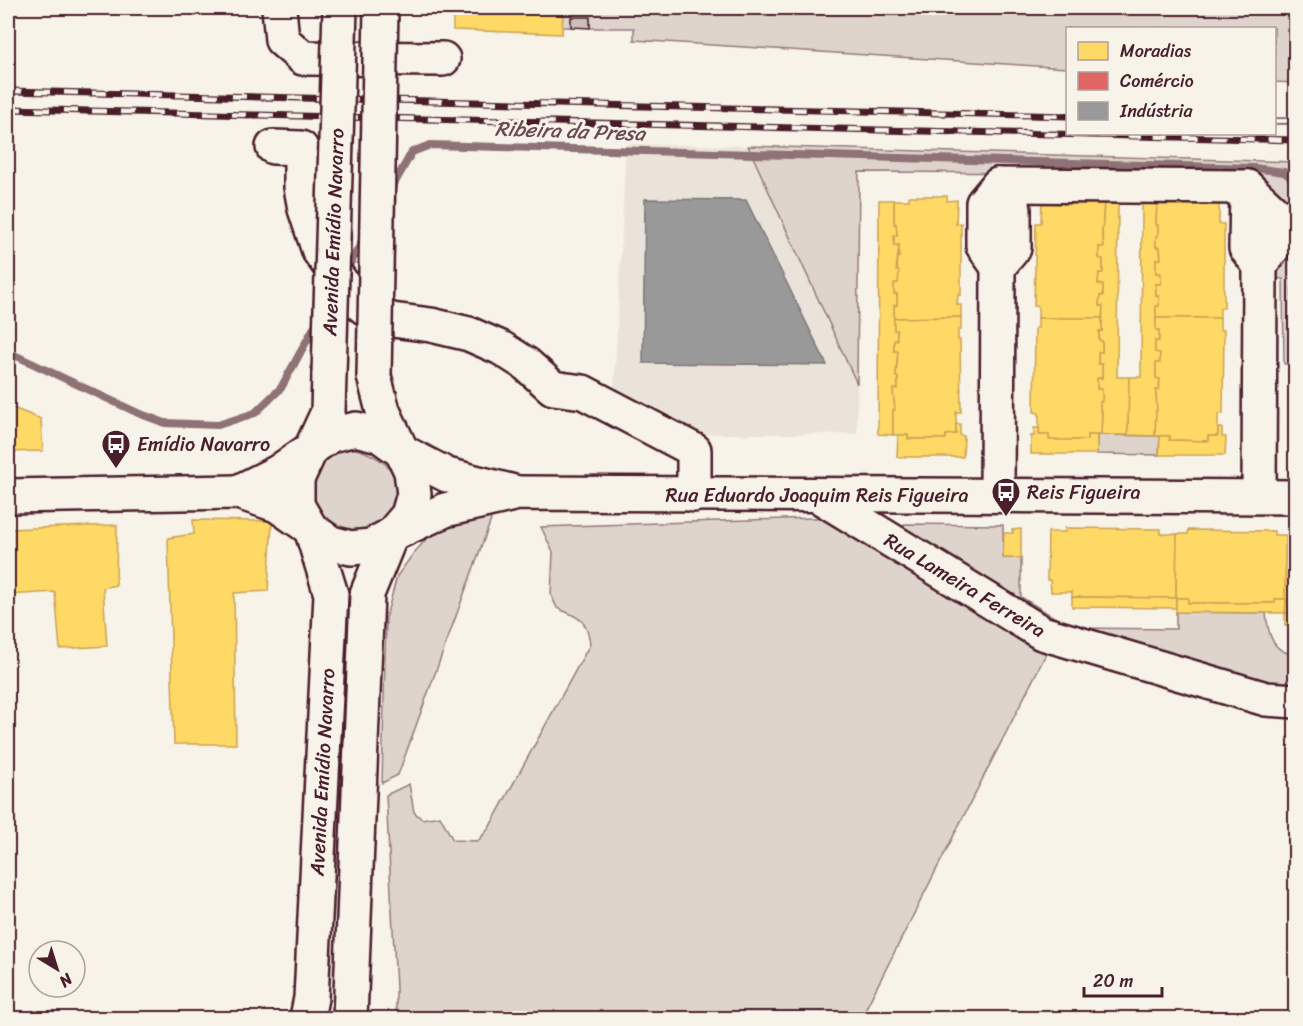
<svg xmlns="http://www.w3.org/2000/svg" width="1303" height="1026" viewBox="0 0 1303 1026" font-family="Sriracha,sans-serif">
<style>
.built{fill:#eae3da}
.green{fill:#ded4cc;stroke:#947a7c;stroke-width:1.5}
.homes{fill:#ffd966;stroke:#c9a154;stroke-width:1.5}
.shops{fill:#e06666;stroke:#b35154;stroke-width:1.5}
.industry{fill:#999;stroke:#817478;stroke-width:1.5}
.lines{fill:none;stroke-linecap:round;stroke-linejoin:round}
.stream{stroke:#8e7275;stroke-width:8}
.building{fill:#ccbfb9;stroke:#4a1f2b;stroke-width:1.5}
.minor-casing{stroke:#4a1f2b;stroke-width:38}
.major-casing{stroke:#4a1f2b;stroke-width:38}
.minor{stroke:#f7f3e8;stroke-width:33}
.major{stroke:#f7f3e8;stroke-width:33}
.rail-casing{stroke:#4a1f2b;stroke-width:7}
.rail{stroke:#f7f3e8;stroke-width:4.5;stroke-dasharray:14;stroke-linecap:butt}
.major-bridge-casing{stroke:#4a1f2b;stroke-width:38;stroke-linecap:butt}
.major-bridge{stroke:#f7f3e8;stroke-width:33}
.labels{text-anchor:middle;stroke-width:6;stroke-linejoin:round;paint-order:stroke}
.street-label{font-size:20px;fill:#4a1f2b;stroke:#f7f3e8}
.poi-label{font-size:20px;fill:#4a1f2b;stroke:#f7f3e8;text-anchor:start}
.water-label{font-size:21px;font-style:italic;fill:#6c4950;stroke:#f7f3e8}
</style>
<rect width="100%" height="100%" fill="#f7f3e8"/>
<filter id="ink" filterUnits="userSpaceOnUse"><feTurbulence type="fractalNoise" baseFrequency=".0167" numOctaves="2"/><feDisplacementMap in="SourceGraphic" scale="12" xChannelSelector="R" yChannelSelector="G"/><feConvolveMatrix kernelMatrix="1 2 1 2 8 2 1 2 1" color-interpolation-filters="sRGB"/></filter>
<g filter="url(#ink)">
<path class="built" d="M626,144L748,146L857,384V434H706L614,393Z"/>
<g class="green">
<path d="M563,8H1295V83L1275,82L1274,28H1068L1067,68L634,40V28H590V17H571V27H562Z"/>
<path d="M748,146L1295,162L1296,287H1292V364H1284L1283,279L1272,278L1250,174L859,172L857,384Z"/>
<path d="M1097,435L1160,436L1159,455L1097,454Z"/>
<path d="M349,448C371,451 399,466 397,493C397,501 393,509 391,517L363,536L328,525L313,506V469L335,451Z"/>
<path d="M489,515L491,520L398,775L382,783L386,617L397,576L413,554L430,535L450,523Z"/>
<path d="M842,517L1046,654L861,1018H396V988L386,795L409,784L414,812L422,819L440,816L453,840L478,841L489,828L590,644C587,618 579,618 557,608L551,595L553,552L541,527Z"/>
<path d="M904,524L1003,525V558H1021V597L1072,628L1176,629V612L1266,613C1268,633 1272,653 1295,654V692L1069,634L904,540Z"/>
</g>
<g class="homes">
<path d="M453,8H563L562,34L453,30Z"/>
<path d="M909,196H947V201L957,200L956,224L961,223V295H958L957,305H961V317L894,318V305H897V294H894V283H898L897,257H899V245L894,246V235H897L896,224H894V200H909Z"/>
<path d="M879,200H894V224H896L897,235H894V246L899,245L896,271H899L898,283H894V294H897V305H894V330H897V340H894V351H898L896,377H898V389H893L895,410H893V435L878,434Z"/>
<path d="M1042,200L1104,201L1102,236H1103L1104,247H1099V258L1103,259V273H1099L1098,284L1103,285V296H1100L1099,306H1103L1102,318H1038V306H1034L1036,223H1041Z"/>
<path d="M1104,201H1118L1117,377H1129L1128,435H1101L1102,411H1100V402L1102,401V389H1097V378H1102V364H1098V352H1102V341L1099,340V331H1102L1103,306H1099L1100,296H1103V285L1098,284L1099,273H1103V259L1099,258V247H1104L1103,236H1102Z"/>
<path d="M1142,201H1157L1156,225H1158V236H1156V247H1160L1161,259H1156V273H1161V284H1156V296H1159V306H1156V330H1159V341H1155V352L1160,353V363H1156V378L1160,379L1159,390H1156L1157,411H1156L1155,436L1128,435L1129,377H1141Z"/>
<path d="M1157,201H1219V224H1224V308H1220V318H1156V306H1159V296H1156V284H1161V273H1156V259H1161L1160,247H1156V236H1158V225H1156Z"/>
<path d="M961,317V330H958V340H960L961,412H956V434L946,435V439H908V435H893V410H895L893,389H898V377H896L898,351H894V340H897V330H894V318Z"/>
<path d="M1038,318H1102V331H1099V340L1102,341V352H1098V364H1102V378H1097V389H1102V401L1100,402V411H1102L1101,435H1087V440H1049V435H1039V413L1034,412L1035,328H1038Z"/>
<path d="M1156,318H1220V330H1224L1223,414H1218V436H1208V441L1169,440L1170,436H1155L1156,411H1157L1156,390H1159L1160,379L1156,378V363H1160V353L1155,352V341H1159V330H1156Z"/>
<path d="M8,406L41,419L43,451L8,452Z"/>
<path d="M956,424H960V435L964,436L963,457H897L898,435H908V439H946V435L956,434Z"/>
<path d="M1034,428H1039V435H1049V440H1087V435H1097V454H1031V436H1034Z"/>
<path d="M1218,428H1222V437H1226L1225,455H1159L1160,436H1170L1169,440L1208,441V436H1218Z"/>
<path d="M193,520L272,521L268,591L234,593L236,744H174L168,538L194,534Z"/>
<path d="M117,525L116,585L103,588L107,646L60,649L55,592L8,595V529Z"/>
<path d="M1065,528L1161,529V534H1177L1176,598L1072,597V592H1051L1050,580H1047L1048,532H1065Z"/>
<path d="M1021,529V558H1003L1004,533H1013L1012,530Z"/>
<path d="M1188,530L1274,531V535H1286V599H1275V603H1188V598H1176L1177,534H1188Z"/>
<path d="M1296,545V614L1285,613V546Z"/>
<path d="M1072,597L1176,598V608L1072,607Z"/>
<path d="M1176,598H1188V603H1275V599H1286L1285,613L1176,612Z"/>
<path d="M1285,613L1296,614V625H1285Z"/>
</g>
<path class="shops" d="M1296,443V458H1291V444Z"/>
<path class="industry" d="M645,199L746,200L827,365L643,363Z"/>
<g class="lines">
<g class="stream">
<path d="M390,191L412,152L430,145L1254,168L1284,172L1296,181"/>
<path d="M345,273L365,236"/>
<path d="M8,352L138,413L165,423L218,425L255,413L281,388L318,320"/>
</g>
</g>
<path class="building" d="M571,17H590V28L571,27Z"/>
<g class="lines">
<g class="minor-casing">
<g id="minor">
<path d="M279,8L282,40L303,58L443,59"/>
<path d="M273,147L301,148V187L305,209L319,251L352,297L365,308L392,320L431,325L469,334L501,348L526,364L553,388L583,392L694,450V495"/>
<path d="M998,185L1247,187"/>
<path d="M998,185L1014,209V248L998,267L983,246V203Z"/>
<path d="M1247,187L1273,211V248L1260,266L1246,248Z"/>
<path d="M401,451L447,475L514,492"/>
<path d="M817,495L1042,633L1266,699L1296,701"/>
<path d="M997,495L998,267"/>
<path d="M1259,496L1260,266"/>
<path d="M307,1018L311,998L331,594L311,529"/>
<path d="M350,1018L367,594L391,535L445,510L518,493L1296,497"/>
</g>
</g>
<g class="major-casing">
<g id="major">
<path d="M238,492L278,472L331,435L356,429L379,435L401,451"/>
<path d="M8,496L238,492L277,505L331,543L351,548L371,546L391,535L408,515L414,494L411,471L383,411L374,376"/>
<path d="M311,529L297,505V479L328,412L329,374"/>
</g>
</g>
<use href="#minor" class="minor"/>
<use href="#major" class="major"/>
<g class="rail-casing">
<g id="rail">
<path d="M8,91L1068,116"/>
<path d="M8,109L1296,140"/>
<path d="M1274,121H1296"/>
</g>
</g>
<use href="#rail" class="rail"/>
<g class="major-bridge-casing">
<g id="major-bridge">
<path d="M329,374L340,8"/>
<path d="M374,376L381,8"/>
</g>
</g>
<use href="#major-bridge" class="major-bridge"/>
</g>
</g>
<defs>
<g id="bus-pin" transform="scale(1.5)"><path d="M0 17L-7.5 6A9.5 9.5 0 1 1 7.5 6Z" fill="#4a1f2b" stroke="#f7f3e8"/><path d="M-5-6H5V4H4V6H2V4H-2V6H-4V4H-5ZM-3.5-4V0h7V-4ZM-3.5 1.2v1.5H-2V1.2ZM2 1.2v1.5H3.5V1.2Z" fill="#fff"/></g>
</defs>
<g fill-rule="evenodd">
<use href="#bus-pin" x="116" y="444"/>
<use href="#bus-pin" x="1006" y="492"/>
</g>
<g class="labels">
<g class="street-label">
<text transform="translate(333 232) rotate(-88)" y="7">Avenida Emídio Navarro</text>
<text x="817" y="502">Rua Eduardo Joaquim Reis Figueira</text>
<text transform="translate(965 585) rotate(31)" y="7">Rua Lameira Ferreira</text>
<text transform="translate(322 772) rotate(-87)" y="7">Avenida Emídio Navarro</text>
</g>
<g class="poi-label">
<text x="137" y="451">Emídio Navarro</text>
<text x="1027" y="499">Reis Figueira</text>
</g>
<g class="water-label">
<text transform="translate(570 131) rotate(2)" y="7">Ribeira da Presa</text>
</g>
</g>
<rect width="1303" height="1026" fill="none" stroke="#f7f3e8" stroke-width="30"/>
<rect x="15" y="15" width="1273" height="996" fill="none" stroke="#4a1f2b" stroke-width="2" filter="url(#ink)"/>
<rect x="1066" y="27" width="210" height="108" fill="#f7f3e8" stroke="#b29e9c" stroke-width="1.5"/>
<rect x="1078" y="42" width="30" height="18" fill="#ffd966" stroke="#b29e9c" stroke-width="1.5"/>
<text x="1120" y="57" font-size="18" fill="#4a1f2b">Moradias</text>
<rect x="1078" y="72" width="30" height="18" fill="#e06666" stroke="#b29e9c" stroke-width="1.5"/>
<text x="1120" y="87" font-size="18" fill="#4a1f2b">Comércio</text>
<rect x="1078" y="102" width="30" height="18" fill="#999999" stroke="#b29e9c" stroke-width="1.5"/>
<text x="1120" y="117" font-size="18" fill="#4a1f2b">Indústria</text>
<g transform="translate(57 969) rotate(142)"><circle r="28" fill="#f7f3e8" stroke="#b29e9c" stroke-width="1.5"/>
<path d="M0-4.5L10 22L0 15L-10 22Z" fill="#4a1f2b"/>
<text y="-9" font-size="16" font-weight="bold" text-anchor="middle" fill="#4a1f2b">N</text>
</g>
<path d="M1084 987v9h78v-9" fill="none" stroke="#4a1f2b" stroke-width="3"/>
<text x="1093" y="987" font-size="18" fill="#4a1f2b" stroke="#f7f3e8" stroke-width="4.5" paint-order="stroke">20 m</text>
</svg>
